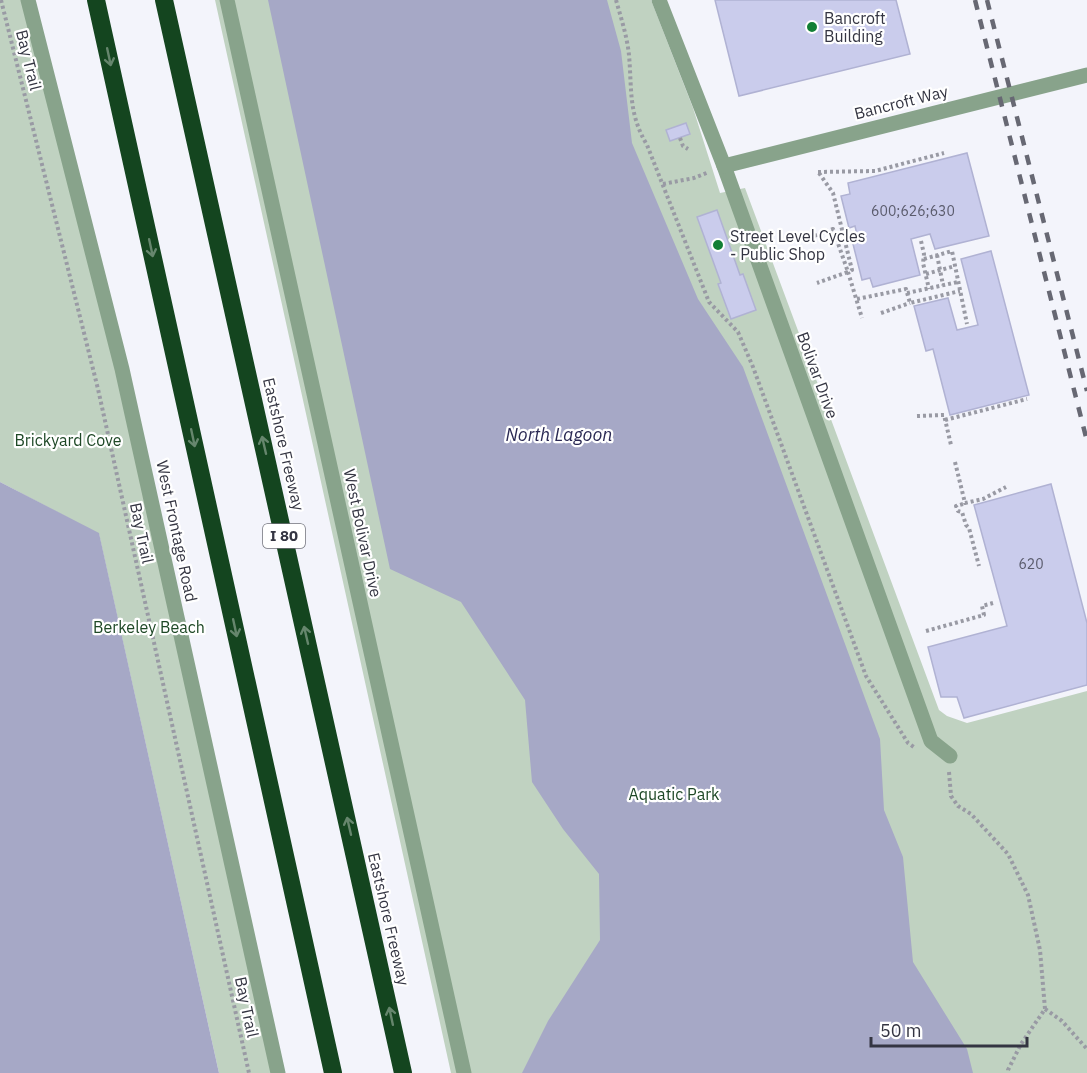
<svg xmlns="http://www.w3.org/2000/svg" width="1087" height="1073" viewBox="0 0 1087 1073" font-family="'IBM Plex Sans',sans-serif">
<style>
.green{fill:#c0d2c1}
.water{fill:#a6a8c6}
.building{fill:#caccec;stroke:#b0b2d3;stroke-width:1.5}
.lines{fill:none;stroke-linecap:round;stroke-linejoin:round}
.path{stroke:#999aa4;stroke-width:4;stroke-dasharray:3 3;stroke-linecap:butt}
.minor{stroke:#88a38b;stroke-width:15}
.highway{stroke:#14451f;stroke-width:18}
.rail{stroke:#676873;stroke-width:4.5;stroke-dasharray:10 10;stroke-linecap:butt}
.oneway{stroke:#66866d}
.poi-dot{fill:#127f35;stroke:#fff;stroke-width:2}
.labels{text-anchor:middle;stroke-width:4.5;stroke-linejoin:round;paint-order:stroke}
.number-label{font-size:14px;fill:#5a5b6c}
.shield{fill:#fff;stroke:#71727b;stroke-width:1.5}
.shield-label{font-size:15px;font-weight:bold;fill:#343542}
.poi-label{font-size:16px;fill:#343542;stroke:#fff;text-anchor:start}
.street-label{font-size:16px;fill:#343542;stroke:#fff}
.park-label{font-size:16px;fill:#1e4826;stroke:#fff}
.water-label{font-size:18px;font-style:italic;fill:#2a2953;stroke:#fff}
</style>
<rect width="100%" height="100%" fill="#f3f4fb"/>
<g class="green">
<path d="M0,0H28L122,369L278,1073H219L99,534L0,482Z"/>
<path d="M215,0H651L693,108L720,193L745,188L939,710L947,716L967,723L1087,691V1073H451Z"/>
</g>
<g class="water">
<path d="M268,0H607L621,51L632,143L698,299L743,367L880,739L884,810L903,857L913,962L967,1049L973,1073H522L548,1021L600,940L599,874L563,829L532,782L525,700L461,602L390,569Z"/>
<path d="M0,482L99,533L219,1073H0Z"/>
</g>
<g class="building">
<path d="M715,0H896L910,54L739,96Z"/>
<path d="M686,123L690,134L670,141L666,130Z"/>
<path d="M967,153L989,236L935,249L930,234L911,239L920,275L873,287L870,278L862,280L852,240L858,239L855,226L849,228L841,196L850,194L848,183Z"/>
<path d="M717,210L740,275L743,274L756,310L731,319L718,284L721,283L697,217Z"/>
<path d="M991,251L1029,395L950,415L933,349L926,351L914,306L948,298L957,330L978,325L961,259Z"/>
<path d="M1051,484L1087,623V685L964,718L957,697H941L928,647L1007,626L974,505Z"/>
</g>
<g class="lines">
<g class="path">
<path d="M1,0L98,389L249,1073"/>
<path d="M616,0C621,18 627,36 629,55C632,89 628,113 647,145L709,302L738,332L753,367L866,676L908,743L915,748"/>
<path d="M680,138L683,146L688,149"/>
<path d="M818,172L875,171L944,153"/>
<path d="M819,173L833,193L852,270L848,272L862,318"/>
<path d="M663,184L694,178L709,172"/>
<path d="M803,240L833,229L848,272L817,283"/>
<path d="M921,241L924,254L923,263L929,289"/>
<path d="M937,255L943,285"/>
<path d="M924,259L952,251L967,324"/>
<path d="M926,274L955,266"/>
<path d="M907,293L958,282"/>
<path d="M857,299L906,289L910,303L960,291"/>
<path d="M881,313L910,303"/>
<path d="M917,416L944,415L951,445"/>
<path d="M945,420L1027,399"/>
<path d="M955,462L965,503L983,499L1006,487"/>
<path d="M963,504L956,506L958,511L962,512L966,525L969,528L979,566"/>
<path d="M926,631L984,615L982,606L993,603"/>
<path d="M949,772L951,796L958,806L971,814L1008,854L1028,895L1040,950L1045,1009L1021,1044L1008,1070V1073"/>
<path d="M1045,1009L1062,1021L1087,1049"/>
</g>
<g class="minor">
<path d="M28,0L122,369L278,1073"/>
<path d="M227,0L464,1073"/>
<path d="M659,0L724,166L931,741L950,756"/>
<path d="M724,166L1087,75"/>
</g>
<g class="highway">
<path d="M96,0L333,1073"/>
<path d="M164,0L403,1073"/>
</g>
<g class="rail">
<path d="M975,0L1087,441"/>
<path d="M987,0L1087,391"/>
</g>
</g>
<defs><path id="oneway-shaft" d="M-6 0H5M1.5-3L5.5 0L1.5 3" fill="none" stroke-width="1.6" stroke-linecap="round" stroke-linejoin="round" transform="scale(1.5)"/></defs>
<g class="oneway">
<use href="#oneway-shaft" transform="translate(109 57) rotate(78)"/>
<use href="#oneway-shaft" transform="translate(151 248) rotate(78)"/>
<use href="#oneway-shaft" transform="translate(193 438) rotate(78)"/>
<use href="#oneway-shaft" transform="translate(264 445) rotate(-103)"/>
<use href="#oneway-shaft" transform="translate(235 628) rotate(78)"/>
<use href="#oneway-shaft" transform="translate(306 635) rotate(-103)"/>
<use href="#oneway-shaft" transform="translate(349 826) rotate(-103)"/>
<use href="#oneway-shaft" transform="translate(391 1016) rotate(-102)"/>
</g>
<g class="poi-dot">
<circle cx="812" cy="27" r="6"/>
<circle cx="718" cy="245" r="6"/>
</g>
<g class="labels">
<g class="number-label">
<text x="913" y="216">600;626;630</text>
<text x="1031" y="569">620</text>
</g>
<rect class="shield" x="263" y="524" width="42" height="24" rx="4.5"/>
<g class="shield-label">
<text x="284" y="541">I 80</text>
</g>
<g class="poi-label">
<text x="824" y="24">Bancroft<tspan x="824" dy="18">Building</tspan></text>
<text x="730" y="242">Street Level Cycles<tspan x="730" dy="18">- Public Shop</tspan></text>
</g>
<g class="street-label">
<text transform="translate(29 60) rotate(76)" y="6">Bay Trail</text>
<text transform="translate(901 102) rotate(-14)" y="6">Bancroft Way</text>
<text transform="translate(818 375) rotate(70)" y="6">Bolivar Drive</text>
<text transform="translate(284 444) rotate(77)" y="6">Eastshore Freeway</text>
<text transform="translate(177 531) rotate(78)" y="6">West Frontage Road</text>
<text transform="translate(142 533) rotate(78)" y="6">Bay Trail</text>
<text transform="translate(363 533) rotate(78)" y="6">West Bolivar Drive</text>
<text transform="translate(389 919) rotate(77)" y="6">Eastshore Freeway</text>
<text transform="translate(247 1007) rotate(78)" y="6">Bay Trail</text>
</g>
<g class="park-label">
<text x="68" y="446">Brickyard Cove</text>
<text x="149" y="633">Berkeley Beach</text>
<text x="674" y="800">Aquatic Park</text>
</g>
<g class="water-label">
<text x="559" y="441">North Lagoon</text>
</g>
</g>
<path d="M871 1037v9h156v-9" fill="none" stroke="#343542" stroke-width="3"/>
<text x="880" y="1037" font-size="18" fill="#343542" stroke="#ffffff" stroke-width="4.5" paint-order="stroke">50 m</text>
</svg>
